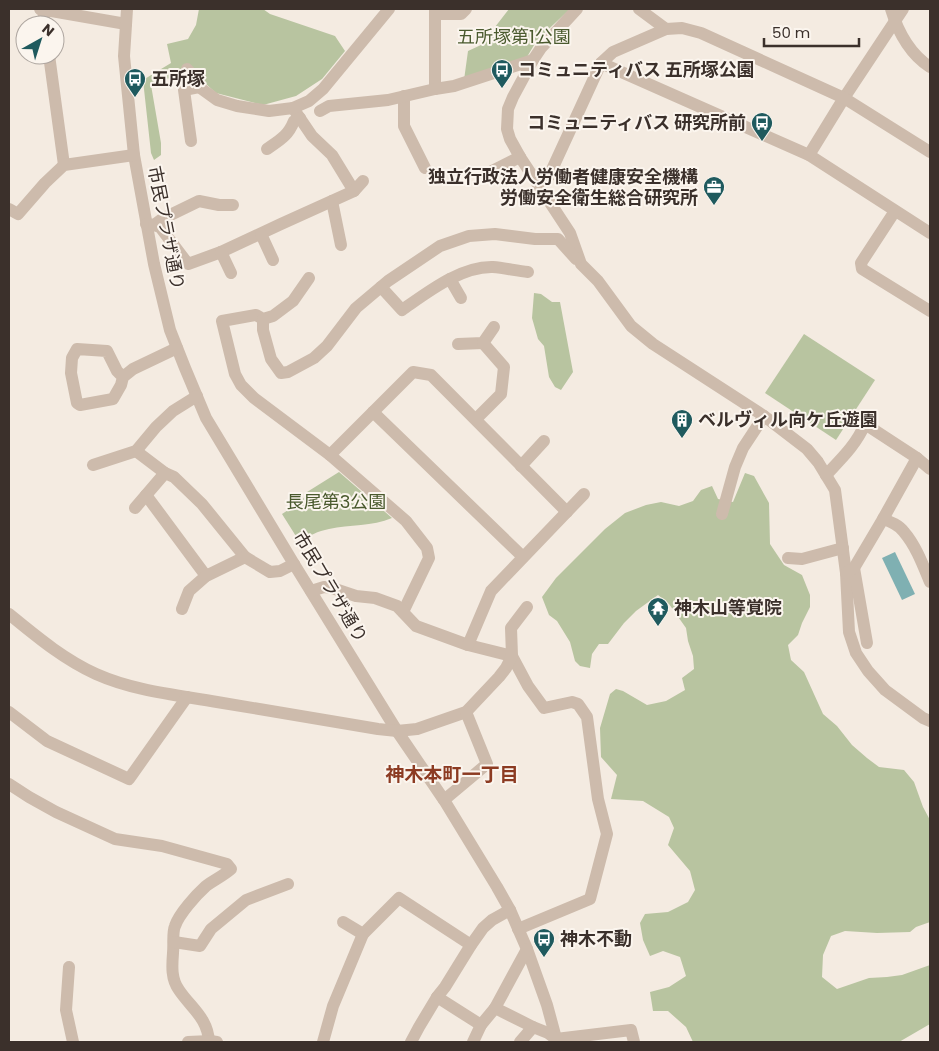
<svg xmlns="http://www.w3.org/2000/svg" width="939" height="1051" viewBox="0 0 939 1051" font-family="Poppins,'Noto Sans JP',sans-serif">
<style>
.green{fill:#b8c4a0}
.water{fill:#7fb0b2}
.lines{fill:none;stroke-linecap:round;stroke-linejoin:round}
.minor{stroke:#cdbbac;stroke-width:12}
.labels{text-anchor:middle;stroke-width:4;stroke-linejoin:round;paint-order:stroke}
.park-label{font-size:18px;fill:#4a5a2e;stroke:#fbf5ee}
.poi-label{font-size:18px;font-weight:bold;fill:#3b302b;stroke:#fbf5ee;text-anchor:start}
.street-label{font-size:18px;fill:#3b302b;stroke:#fbf5ee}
.neighbourhood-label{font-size:19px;font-weight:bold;fill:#8c3b22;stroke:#fbf5ee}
</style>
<rect width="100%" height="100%" fill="#f4ebe1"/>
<g class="green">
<path d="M199,9H263L270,14L335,36L345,51L322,79L296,96L263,105L216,93L206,84L182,78L155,79L151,85L161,143V155L154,160L151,153L143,80L171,63L167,44L188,39L196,25Z"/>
<path d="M509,9H570L537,40L527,57L464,80L468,51L481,45Z"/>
<path d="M534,293L541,294L552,302H560L573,372L561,390L555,387L549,377L544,346L538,339L532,318Z"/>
<path d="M804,334L875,380L836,440L765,393Z"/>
<path d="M339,472L392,518C372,527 350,524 329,529C318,531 309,536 299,541L282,514L302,501L307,492Z"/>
<path d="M745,473L754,476L769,503L770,544L784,565L802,575L810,595V607L802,623L798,635L788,645L791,660L804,672L823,714L837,726L852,745L867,758L879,767L904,770L914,782L923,807L930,820V922L916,927L910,932L877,933L845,931L831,936L823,955L822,977L837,989L869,978L887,977L902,975L930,965V1024L899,1042H693L686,1027L668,1011H653L650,992L669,987L686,976L680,957L663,951L650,956L643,940L640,923L645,914L668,912L688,902L695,890L690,871L668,845L674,828L669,817L643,801L611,799L617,775L601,757L600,728L610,694L616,689L623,691L647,705L666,701L685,690L682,678L694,669L693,656L688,641L686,628L669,604L658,595L636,611L624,623L608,644H599L592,654L590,668L580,666L575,661L570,642L557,621L549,615L542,597L556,578L605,529L625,513L646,505L661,502L679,506L693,501L701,490L712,486L718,499L733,502Z"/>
</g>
<path class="water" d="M895,552L915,594L902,600L882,558Z"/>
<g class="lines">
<g class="minor">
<path d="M40,9L126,24"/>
<path d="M43,9L45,25"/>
<path d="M127,9L124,56L134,155L154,264L170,330L185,368L206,418L294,564L397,731L444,800L497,887L510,910L527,949L547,1005L557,1042"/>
<path d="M577,9L541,48L533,60L513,97L508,109L507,129L510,139L520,157L570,233L581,264L598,281L631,326L653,344L764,416L807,449L818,462L835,490L846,573L849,632L856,653L868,671L885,690L923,718L930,721"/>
<path d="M639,9L666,29"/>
<path d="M891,9C898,32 910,54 930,67"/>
<path d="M435,14H461L466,9"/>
<path d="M49,55L64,165"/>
<path d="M601,63L809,155L930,233"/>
<path d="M187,69L198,81L199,87L217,100L237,106L269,111L293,108L309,101L323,89L389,9"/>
<path d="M435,89V9"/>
<path d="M404,96V126L425,168"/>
<path d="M293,108L312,136L332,155L354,191"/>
<path d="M320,111L329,106L388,100L435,89L454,86L533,60"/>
<path d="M191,141L184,90L199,87"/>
<path d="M267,149C280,140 288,136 294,121L300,118"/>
<path d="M809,155L844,98L903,9"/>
<path d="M484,175L520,157"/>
<path d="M540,185L549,176L601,63L613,52L666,29L682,28L701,33L844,98L930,152"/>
<path d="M332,201L341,245"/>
<path d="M9,209L18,214L45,183L64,165L134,155"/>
<path d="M895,211L861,263L862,269L930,311"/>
<path d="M146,224L154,225L160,227L188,264L221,252L281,224L354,191L363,181"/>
<path d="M154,225L162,219L199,201L219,205H233"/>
<path d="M261,234L273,260"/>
<path d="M221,252L231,273"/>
<path d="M309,278L293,301L273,316L263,319L256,315L222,321L235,374L241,385L254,398L330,455L406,521L427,548L429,558L403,612"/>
<path d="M450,279L461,298"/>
<path d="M381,287L402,310C428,292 461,266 493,267C505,268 517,271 528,272"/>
<path d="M263,319V330L271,359L281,373L288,372L314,358L327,346L356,308L388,281L440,246L469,236L495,234L535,239H558L576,259"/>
<path d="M458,344L483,343L494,327"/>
<path d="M123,377L121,385L113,399L80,405L77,403L71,373L72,358L77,349L107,351L117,371L123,377L133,369L177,348"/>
<path d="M373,412L523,557"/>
<path d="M476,419L501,394L504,367L483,343"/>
<path d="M136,451L165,473L174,477L202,504L245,557"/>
<path d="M330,455L413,372L431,375L567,512"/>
<path d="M93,465L136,451L156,427L173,411L197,396"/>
<path d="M521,466L544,441"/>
<path d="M826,475C841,459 856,445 865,424L917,458L930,469"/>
<path d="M146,495L206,576"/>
<path d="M135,508L165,473"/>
<path d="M722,514L735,467L743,448L764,416"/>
<path d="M883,519C891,522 899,525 904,532C916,546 923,565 930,582"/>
<path d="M788,558L802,559L843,548"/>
<path d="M854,568L867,643"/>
<path d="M846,573L854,568L883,519L917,458"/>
<path d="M311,591L324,587L332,588L356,596L375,598L397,606L416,626L468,645L512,656L528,686L544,708L572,702L578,704L587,717L598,799L607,834L590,899L518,929"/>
<path d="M182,609L189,591L206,576L245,557L270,572L280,571L294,564"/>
<path d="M9,614C36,636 63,659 96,674C134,691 177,695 217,702C271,711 325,720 378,729L397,731L417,729L466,712L499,677L506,668L512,656L511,628L527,607"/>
<path d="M468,645L491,591L584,494"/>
<path d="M9,712L47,741L129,779L187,697"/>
<path d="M9,784L29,797L56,812L115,839L162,846L227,864L231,869C223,876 214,880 206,886C196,895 179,914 175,926C172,933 174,945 173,953C172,966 171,979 179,990C191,1008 208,1018 209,1042"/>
<path d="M444,800L487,764L466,712"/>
<path d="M343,922L363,934L399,898L471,945"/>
<path d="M174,942L200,946L211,929L246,900L288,884"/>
<path d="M69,967L66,1010L73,1042"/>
<path d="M437,997L481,1025"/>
<path d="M495,1008L533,1027"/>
<path d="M188,1042L210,1041L217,1042"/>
<path d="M323,1042L333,1006L363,934"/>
<path d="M411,1042L419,1027L437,997L445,987L471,945L483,928L492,920L510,910"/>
<path d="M473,1042L481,1025L495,1008L527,949"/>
<path d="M520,1042L533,1027L548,1033L556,1039L631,1030L634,1042"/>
</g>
</g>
<defs>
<g id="bus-pin" transform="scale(1.125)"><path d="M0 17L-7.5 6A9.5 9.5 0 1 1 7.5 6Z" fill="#1f5a5e" stroke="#fbf5ee"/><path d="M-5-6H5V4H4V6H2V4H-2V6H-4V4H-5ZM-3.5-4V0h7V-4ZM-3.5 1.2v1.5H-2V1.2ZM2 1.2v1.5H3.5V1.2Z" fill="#fff"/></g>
<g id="office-pin" transform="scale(1.125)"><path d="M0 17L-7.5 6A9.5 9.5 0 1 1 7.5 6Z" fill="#1f5a5e" stroke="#fbf5ee"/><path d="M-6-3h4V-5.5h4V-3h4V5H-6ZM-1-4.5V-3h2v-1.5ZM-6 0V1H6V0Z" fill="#fff"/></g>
<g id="building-pin" transform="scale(1.125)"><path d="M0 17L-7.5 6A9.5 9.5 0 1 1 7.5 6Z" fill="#1f5a5e" stroke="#fbf5ee"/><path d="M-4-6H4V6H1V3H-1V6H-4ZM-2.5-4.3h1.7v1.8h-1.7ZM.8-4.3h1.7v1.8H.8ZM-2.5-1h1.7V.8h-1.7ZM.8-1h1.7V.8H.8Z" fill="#fff"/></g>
<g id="temple-pin" transform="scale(1.125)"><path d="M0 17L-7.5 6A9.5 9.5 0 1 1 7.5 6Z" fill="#1f5a5e" stroke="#fbf5ee"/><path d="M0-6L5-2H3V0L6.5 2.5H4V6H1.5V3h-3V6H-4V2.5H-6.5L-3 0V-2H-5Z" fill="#fff"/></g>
</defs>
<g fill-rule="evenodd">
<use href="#bus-pin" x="502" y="70"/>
<use href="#bus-pin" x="135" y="79"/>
<use href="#bus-pin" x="762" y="123"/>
<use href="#office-pin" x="714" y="187"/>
<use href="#building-pin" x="682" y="420"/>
<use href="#temple-pin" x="658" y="608"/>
<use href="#bus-pin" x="544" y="939"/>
</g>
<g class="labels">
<g class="park-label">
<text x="514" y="43">五所塚第1公園</text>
<text x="336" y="508">長尾第3公園</text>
</g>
<g class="poi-label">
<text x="518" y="76">コミュニティバス 五所塚公園</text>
<text x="151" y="85">五所塚</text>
<text x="746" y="129" text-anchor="end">コミュニティバス 研究所前</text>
<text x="698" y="183" text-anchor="end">独立行政法人労働者健康安全機構<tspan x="698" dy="21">労働安全衛生総合研究所</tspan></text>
<text x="698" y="426">ベルヴィル向ケ丘遊園</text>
<text x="674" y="614">神木山等覚院</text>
<text x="560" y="945">神木不動</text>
</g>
<g class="street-label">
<text transform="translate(166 228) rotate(79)" y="6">市民プラザ通り</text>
<text transform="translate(330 587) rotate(59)" y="6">市民プラザ通り</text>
</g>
<g class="neighbourhood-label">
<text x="452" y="781">神木本町一丁目</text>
</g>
</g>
<rect width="939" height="1051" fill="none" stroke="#3b302b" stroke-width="20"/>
<g transform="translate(40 40) rotate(39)"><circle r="24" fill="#fbf5ee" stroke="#aea6a0"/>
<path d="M0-4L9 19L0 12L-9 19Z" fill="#1f5a5e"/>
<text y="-8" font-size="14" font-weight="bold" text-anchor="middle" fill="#3b302b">N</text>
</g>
<path d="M764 38v8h95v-8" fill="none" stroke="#3b302b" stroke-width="2.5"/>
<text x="772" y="38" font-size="15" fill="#3b302b" stroke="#fbf5ee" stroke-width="4" paint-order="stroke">50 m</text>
</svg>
